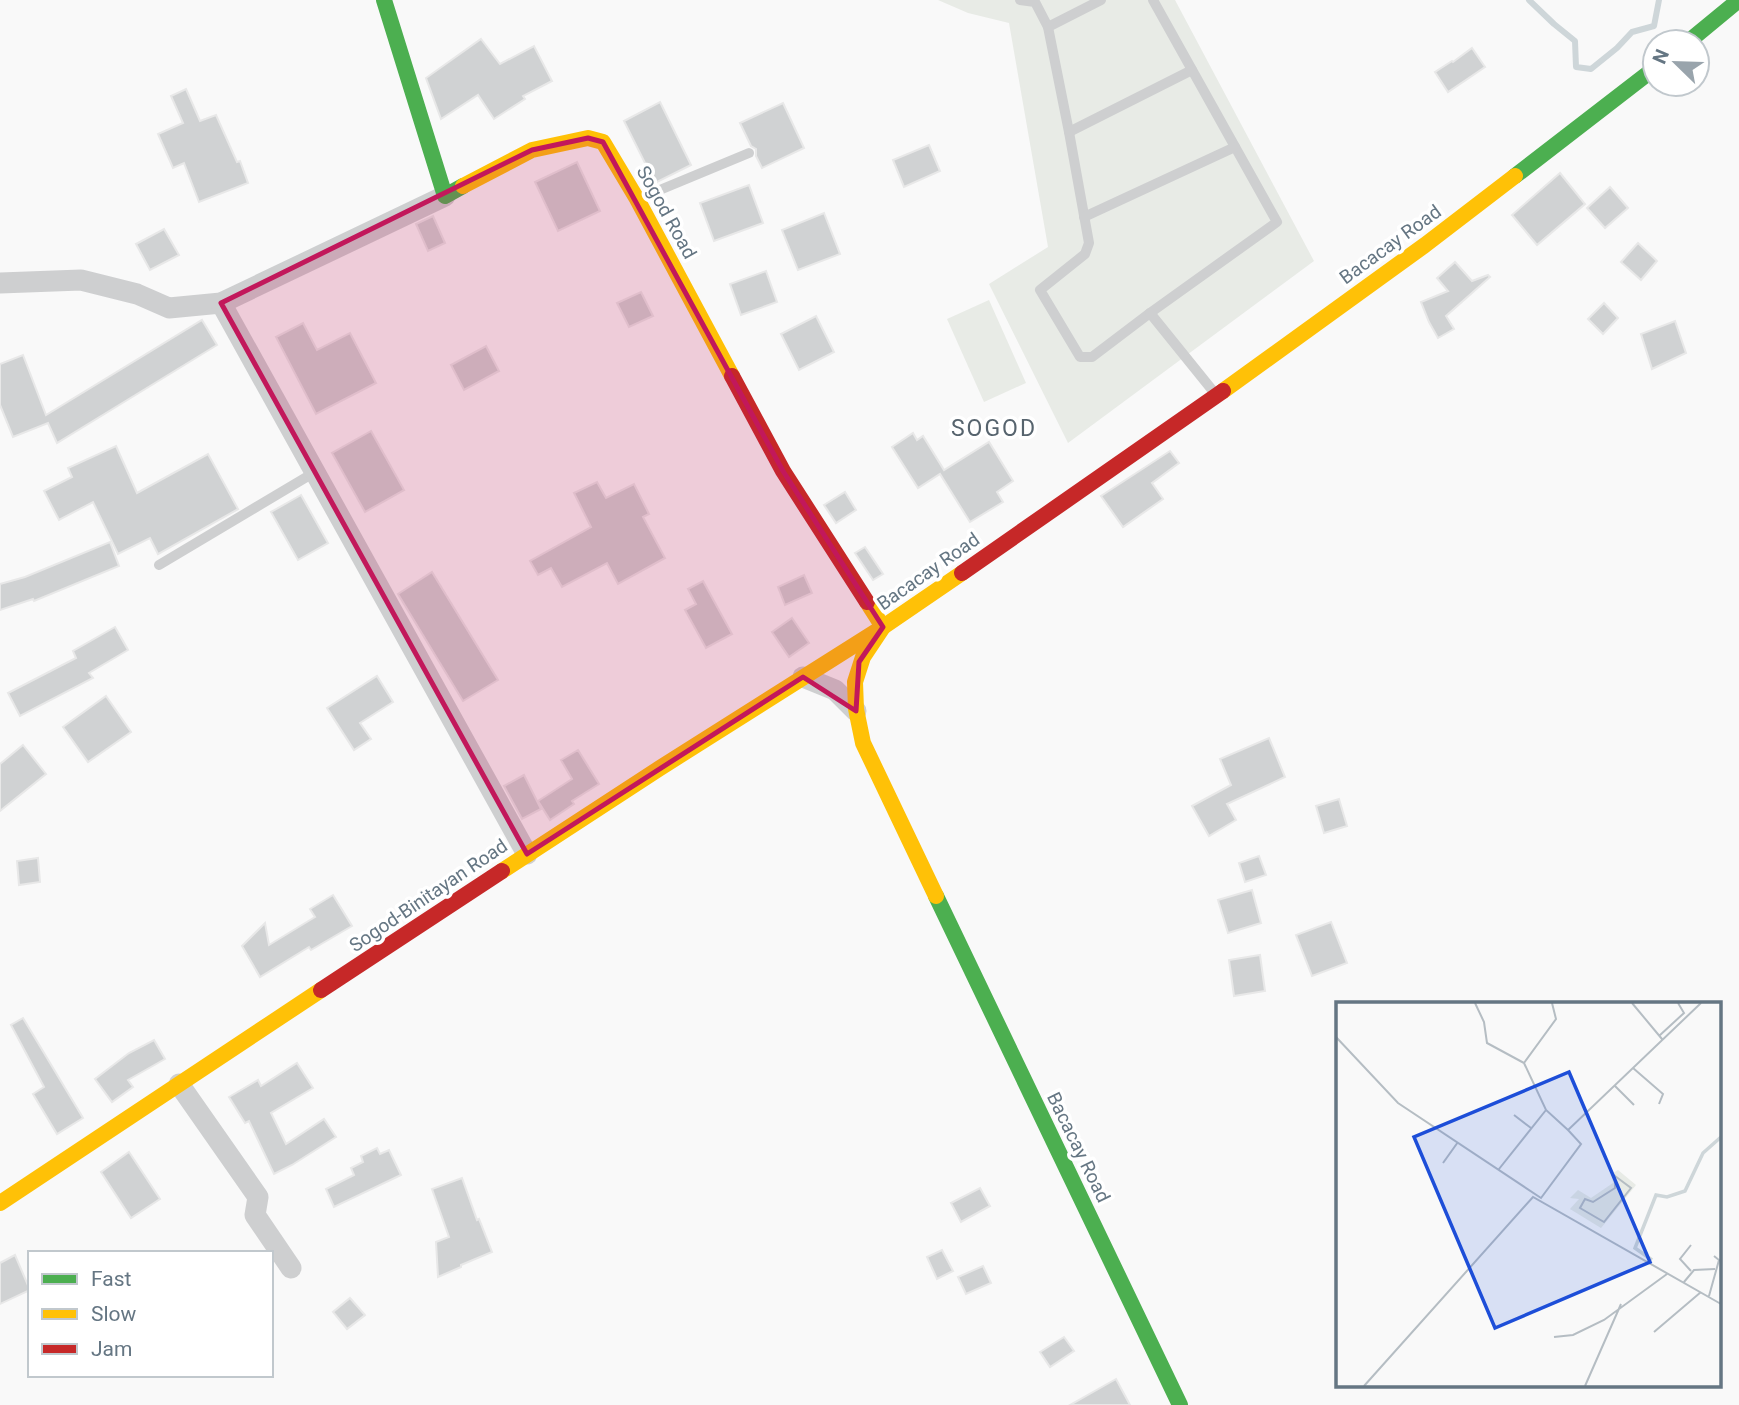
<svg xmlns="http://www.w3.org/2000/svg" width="1739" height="1405" viewBox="0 0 1739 1405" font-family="Roboto,sans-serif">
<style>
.green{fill:#e8ebe6}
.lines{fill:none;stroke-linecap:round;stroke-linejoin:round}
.stream{stroke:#ced6d9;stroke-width:6}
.building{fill:#d0d2d3;stroke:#e8e8e8;stroke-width:2}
.lane{stroke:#cecfd0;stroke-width:10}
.street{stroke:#cecfd0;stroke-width:21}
.fast{stroke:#4caf50;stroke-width:16}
.slow{stroke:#ffc107;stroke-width:16}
.jam{stroke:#c62828;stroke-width:16}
.marked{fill:#c2185b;fill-opacity:0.2;stroke:#c2185b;stroke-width:5;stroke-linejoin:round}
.labels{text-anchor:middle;stroke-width:7;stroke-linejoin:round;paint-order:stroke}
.street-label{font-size:19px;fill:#657683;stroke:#fff}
.quarter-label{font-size:23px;letter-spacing:2px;fill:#57646e;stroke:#fff}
.inset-river{fill:none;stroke:#ced6d9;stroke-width:3.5}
.inset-road{fill:none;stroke:#b5bdc3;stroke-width:2}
.view{fill:#1d4ed8;fill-opacity:0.15;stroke:#1d4ed8;stroke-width:3.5}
.inset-edge{fill:none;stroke:#657683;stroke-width:3.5}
</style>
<rect width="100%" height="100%" fill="#f9f9f9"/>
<g class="green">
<path d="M938,0H1175L1314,261L1068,443L989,284L1048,247L1009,23L968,13Z"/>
<path d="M989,300L1026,383L984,402L947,319Z"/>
</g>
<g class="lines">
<path class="stream" d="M1529,0L1554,24L1575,41L1576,67L1591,69L1617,48L1632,32L1654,26L1659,0"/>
</g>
<g class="building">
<path d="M481,39L500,64L534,46L552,81L523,96L525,99L494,119L478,95L441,119L426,78Z"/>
<path d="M1472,48L1485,67L1448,92L1435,72L1452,61L1453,62Z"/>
<path d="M186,89L200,121L216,115L237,162L240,161L248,183L199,202L184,163L173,168L158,134L183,123L171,96Z"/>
<path d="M660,102L691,165L655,183L624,121Z"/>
<path d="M783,103L804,148L762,168L756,156V149L751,146L740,123Z"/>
<path d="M929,145L940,171L904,187L893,160Z"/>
<path d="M577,162L600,211L558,231L535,182Z"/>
<path d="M1560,173L1585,204L1537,245L1512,215Z"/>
<path d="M749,185L763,223L714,241L700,203Z"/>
<path d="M1610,187L1628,208L1605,228L1587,208Z"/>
<path d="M824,213L840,254L798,270L782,230Z"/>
<path d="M433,216L445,243L428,251L416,224Z"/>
<path d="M164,229L179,255L150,270L136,244Z"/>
<path d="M1638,243L1657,261L1641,280L1621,262Z"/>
<path d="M1455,262L1472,281L1488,275L1490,277L1446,316L1454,329L1438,338L1429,322L1421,302L1448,291L1437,278Z"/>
<path d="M766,271L777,302L741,315L730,284Z"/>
<path d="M641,292L653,316L629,327L617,303Z"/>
<path d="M1604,303L1618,318L1603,334L1588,319Z"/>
<path d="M816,316L834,352L799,370L781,334Z"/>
<path d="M202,320L217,345L57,443L48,423L13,437L0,405V364L23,355L46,415Z"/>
<path d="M1675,321L1686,353L1652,369L1641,334Z"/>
<path d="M303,323L317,350L350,333L376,383L316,414L276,337Z"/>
<path d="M486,346L499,371L464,390L451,365Z"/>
<path d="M371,431L404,490L365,512L332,453Z"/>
<path d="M913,433L917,440L923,436L944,470L989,442L1013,481L997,492L1003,502L970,522L940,474L918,488L892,447Z"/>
<path d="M116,446L137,493L208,454L238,509L158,554L150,538L118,554L93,502L59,520L44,491L72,477L68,468Z"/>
<path d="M1170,451L1179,463L1152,483L1163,499L1123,527L1101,496Z"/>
<path d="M597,482L606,498L634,484L649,514L643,517L665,558L618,584L607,563L562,587L551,568L538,575L530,561L591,527L574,493Z"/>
<path d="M845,492L856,510L836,523L824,505Z"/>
<path d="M301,495L328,543L298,560L271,512Z"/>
<path d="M110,542L119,566L34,601L33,599L0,610V584L25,577Z"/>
<path d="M865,547L883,574L873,580L855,553Z"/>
<path d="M432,572L498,680L463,701L398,594Z"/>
<path d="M804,575L812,593L785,605L778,587Z"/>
<path d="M703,581L732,634L706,648L685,610L696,604L688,589Z"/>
<path d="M792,618L809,643L789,657L772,632Z"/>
<path d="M115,627L128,650L89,673L93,678L20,716L8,693L76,658L73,651Z"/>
<path d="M377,676L393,702L360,723L371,739L354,750L327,708Z"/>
<path d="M106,696L131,732L88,762L63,727Z"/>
<path d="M1269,738L1285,777L1227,804L1236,820L1209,836L1192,806L1231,785L1220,759Z"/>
<path d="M23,745L46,774L0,811V764Z"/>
<path d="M578,750L599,784L572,801L574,804L550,820L538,801L572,779L561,760Z"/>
<path d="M524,775L541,809L522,819L504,786Z"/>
<path d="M1339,799L1347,826L1324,833L1316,806Z"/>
<path d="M1259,856L1266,875L1245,882L1239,863Z"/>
<path d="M38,858L40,882L19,885L17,861Z"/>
<path d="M1252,890L1261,923L1228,933L1218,900Z"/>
<path d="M333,895L352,926L311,950L309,947L260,977L242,946L265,923L269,945L315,917L310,909Z"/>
<path d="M1331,922L1347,963L1312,976L1296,935Z"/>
<path d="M1260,955L1265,991L1234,996L1229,960Z"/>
<path d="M23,1018L83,1118L57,1134L33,1094L44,1087L11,1025Z"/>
<path d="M154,1040L165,1059L128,1080L133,1087L112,1102L95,1079L129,1053Z"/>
<path d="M297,1063L313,1088L271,1113L286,1144L324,1119L336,1137L292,1165L274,1174L249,1121L245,1123L229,1097L258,1080L261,1086Z"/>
<path d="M377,1148L380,1154L389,1150L401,1175L334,1207L326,1189L354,1175L351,1168L363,1162L361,1156Z"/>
<path d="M129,1152L160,1199L131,1218L101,1172Z"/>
<path d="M462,1178L477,1220L479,1219L492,1252L461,1265V1267L438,1277L436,1242L449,1237L432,1189Z"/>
<path d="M980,1188L990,1206L961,1222L951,1203Z"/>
<path d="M942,1250L953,1271L937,1279L927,1257Z"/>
<path d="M15,1255L30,1290L0,1304V1263Z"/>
<path d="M983,1266L991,1283L966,1294L958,1277Z"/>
<path d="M350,1298L365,1315L347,1329L333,1312Z"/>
<path d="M1064,1337L1074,1351L1050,1367L1040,1352Z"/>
<path d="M1116,1379L1130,1405H1070Z"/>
</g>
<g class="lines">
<g class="lane">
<path d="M1020,0L1035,2L1048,27L1069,132L1089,243L1085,254L1040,290L1080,357H1092L1150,313L1277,222L1153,0"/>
<path d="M1048,27L1101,0"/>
<path d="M1069,132L1192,70"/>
<path d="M638,199L749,153"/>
<path d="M1084,217L1235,147"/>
<path d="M1150,313L1217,396"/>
<path d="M159,565L315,472"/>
</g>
<g class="street">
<path d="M0,283L81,280L137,294L169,308L221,303L445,196"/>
<path d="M221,303L527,854"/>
<path d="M803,677L835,690L856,711"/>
<path d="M179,1084L258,1197L255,1215L291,1268"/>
</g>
<g class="fast">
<path d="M384,0L445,196L463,186"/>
<path d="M1688,42L1739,0"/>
<path d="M1515,176L1655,68"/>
<path d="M936,896L1180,1405"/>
</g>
<g class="slow">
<path d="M463,186L532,150L588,138L603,142L637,199L732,376"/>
<path d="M1223,391L1425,245L1515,176"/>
<path d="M502,871L660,768L883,627L867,602"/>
<path d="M936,896L863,743L856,709L855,682L863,657L883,627L962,573"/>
<path d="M0,1203L321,990"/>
</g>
<g class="jam">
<path d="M732,376L783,471L867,602"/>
<path d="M962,573L1223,391"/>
<path d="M321,990L502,871"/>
</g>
</g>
<path class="marked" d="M588,138L603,142L783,471L883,627L859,662L856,711L803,677L527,854L221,303L532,150Z"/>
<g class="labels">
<g class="street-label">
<text transform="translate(667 212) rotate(61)" y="7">Sogod Road</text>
<text transform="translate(1390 244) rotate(-36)" y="7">Bacacay Road</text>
<text transform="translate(928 571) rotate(-35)" y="7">Bacacay Road</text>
<text transform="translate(428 895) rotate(-34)" y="7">Sogod-Binitayan Road</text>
<text transform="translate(1079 1147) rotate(64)" y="7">Bacacay Road</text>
</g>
<g class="quarter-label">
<text x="994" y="436">SOGOD</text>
</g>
</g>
<g transform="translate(1336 1002)">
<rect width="385" height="385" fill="#f9f9f9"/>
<path d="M282,168L300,183L265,226L234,207L243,197L234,196L242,188L255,196L277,181L276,172Z" fill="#e8ebe6"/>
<path class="inset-river" d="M316,258L299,246L320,193L331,195L349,189L367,151L385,135"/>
<path class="inset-road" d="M139,1L148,20L151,41L188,61M216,1L220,17L188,61L210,108L232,128M296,1L326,37M323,34L348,11L342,1M0,35L62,101L205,196L245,142L232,128L365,1M297,66L327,92L323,102M279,84L298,103M178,113L195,126M107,161L122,140M163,167L210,108M279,174L295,186L268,220L244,206L249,197L257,200L279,186ZM355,243L344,257L355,269M348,280L358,268L379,267M373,294L383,258L378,254M318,330L365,290M218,335L237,333L268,318L331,272M28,384L197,195L385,302M249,384L285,302"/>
<path class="view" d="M233,70L314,260L159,326L78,135Z"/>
<rect width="385" height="385" class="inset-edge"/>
</g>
<rect x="28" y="1251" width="245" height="126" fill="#ffffff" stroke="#c1c8cd" stroke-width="2"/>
<rect x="42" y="1274" width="35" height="10" fill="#4caf50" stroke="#c1c8cd" stroke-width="2"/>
<text x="91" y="1286" font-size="21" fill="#657683">Fast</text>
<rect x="42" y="1309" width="35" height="10" fill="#ffc107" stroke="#c1c8cd" stroke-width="2"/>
<text x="91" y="1321" font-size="21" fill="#657683">Slow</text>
<rect x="42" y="1344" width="35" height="10" fill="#c62828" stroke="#c1c8cd" stroke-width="2"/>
<text x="91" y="1356" font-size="21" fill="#657683">Jam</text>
<g transform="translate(1676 63) rotate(293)"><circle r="33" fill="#ffffff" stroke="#c1c8cd" stroke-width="2"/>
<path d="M0-5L12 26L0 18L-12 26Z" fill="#99a4ac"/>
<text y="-10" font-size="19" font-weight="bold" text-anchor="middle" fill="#657683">N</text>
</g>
</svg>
